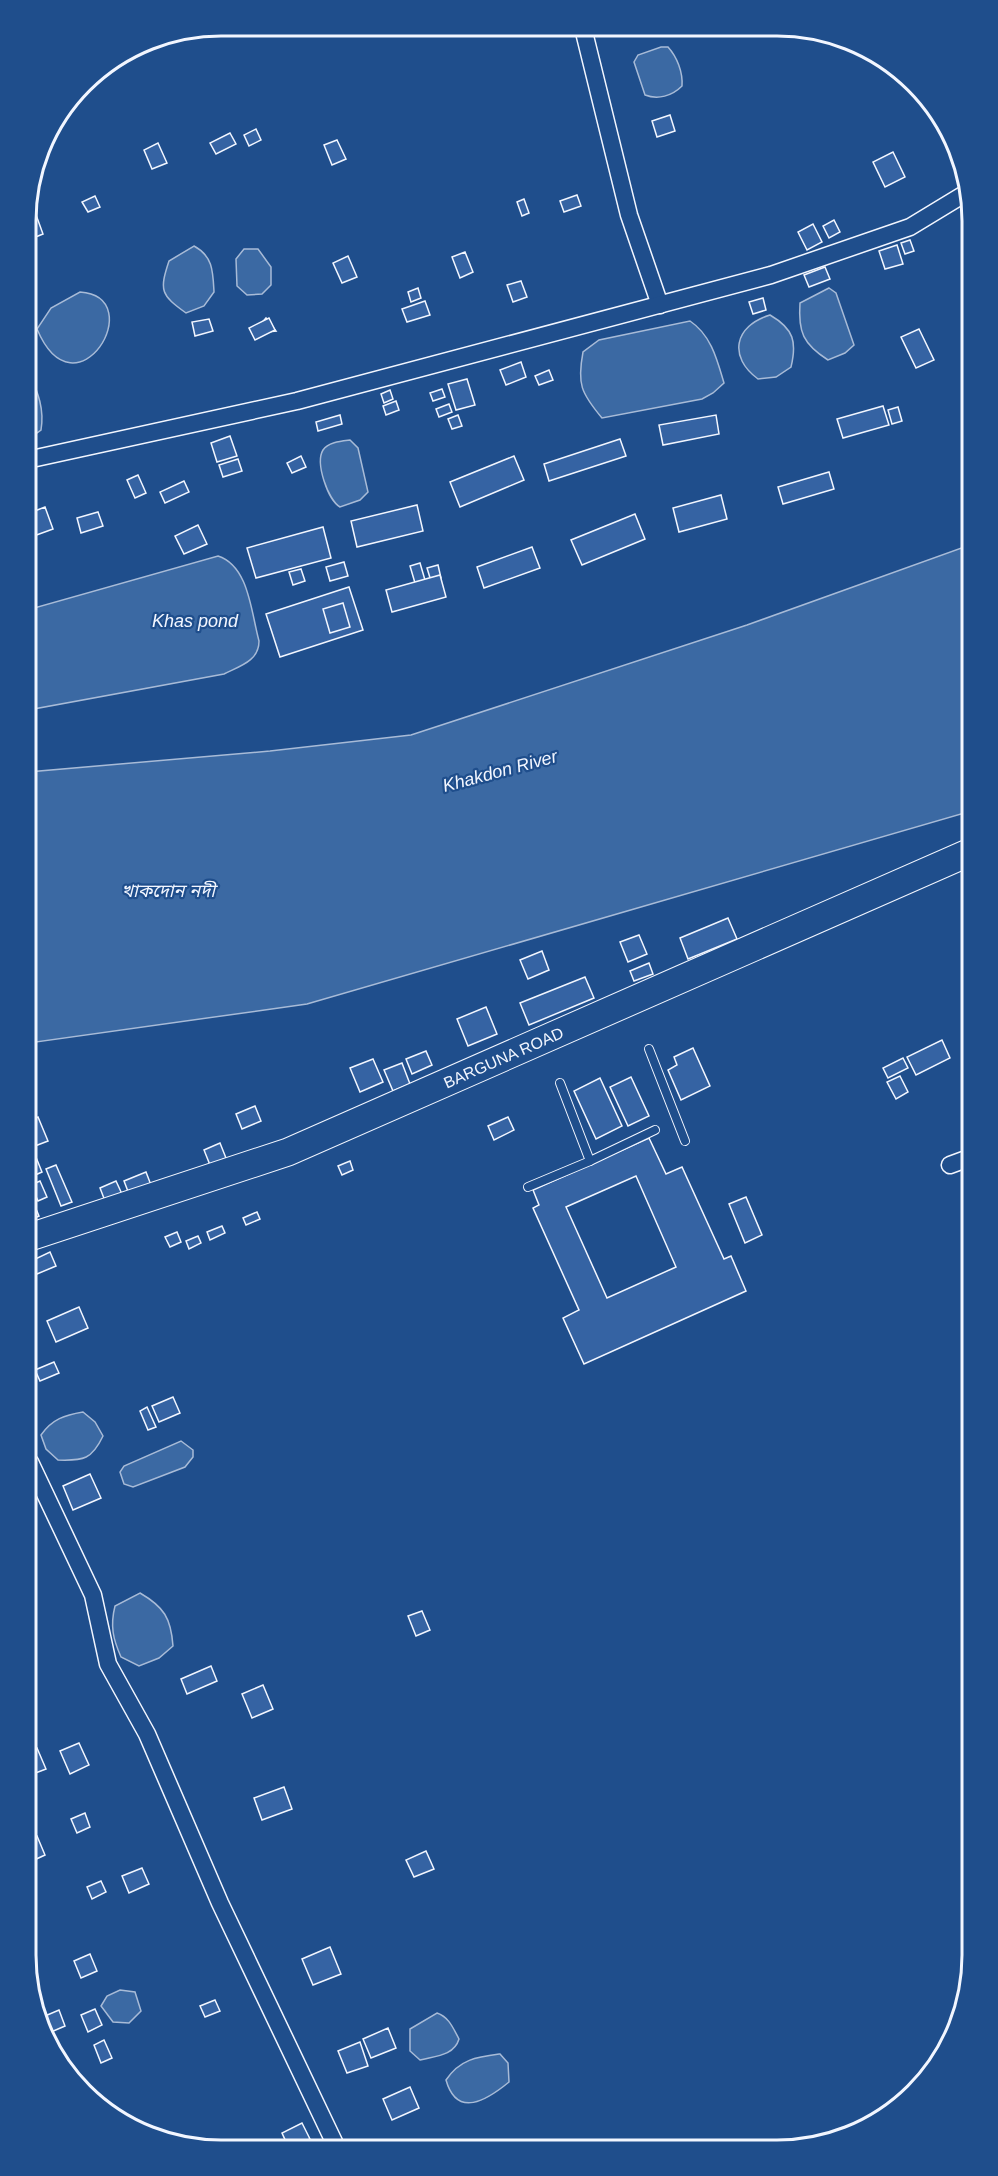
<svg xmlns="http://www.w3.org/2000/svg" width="998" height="2176" viewBox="0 0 998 2176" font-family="Helvetica,'Noto Sans Bengali',sans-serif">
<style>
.water{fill:#3b69a3;stroke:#a8bbd7;stroke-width:1.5}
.building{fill:#3563a3;stroke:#f2f6ff;stroke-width:1.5;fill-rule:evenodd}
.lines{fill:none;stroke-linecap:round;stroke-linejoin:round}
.lane-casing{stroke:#f2f6ff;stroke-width:10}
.street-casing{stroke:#f2f6ff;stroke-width:19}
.primary-casing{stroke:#f2f6ff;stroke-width:29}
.lane{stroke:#1f4e8c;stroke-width:8}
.street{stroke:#1f4e8c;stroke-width:16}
.primary{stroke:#1f4e8c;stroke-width:27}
.labels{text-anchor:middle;stroke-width:4.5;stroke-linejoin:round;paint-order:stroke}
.street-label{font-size:16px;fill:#f2f6ff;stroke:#1f4e8c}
.water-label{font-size:18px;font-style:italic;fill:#f2f6ff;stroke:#1f4e8c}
.rim{fill:none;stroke:#f2f6ff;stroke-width:3}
</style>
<rect width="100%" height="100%" fill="#1f4e8c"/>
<g class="water">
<path d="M661,47H668C677,57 683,72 682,86C672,96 658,100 645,95L634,62L638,55Z"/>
<path d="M194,246C213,256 213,272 214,292L204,306L186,313C161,295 159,291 169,261Z"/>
<path d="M244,249H258L271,267V285L262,294L247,295L237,286L236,259Z"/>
<path d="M829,288L836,293L854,345L845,353L828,360C803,344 798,332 800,303Z"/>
<path d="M80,292C151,297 76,421 37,329L51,308Z"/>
<path d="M770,315C794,329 797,342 791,367L776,377L758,379C728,357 734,326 770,315Z"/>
<path d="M690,321C711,335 717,359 724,383L713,393L702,399L602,418C581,393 577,384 583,352L599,340Z"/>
<path d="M27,367C36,389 45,406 41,430L27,440Z"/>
<path d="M350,440L358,448L368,492L360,500L340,507C328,500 315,463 323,450C328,442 342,441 350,440Z"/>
<path d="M967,546L968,812L307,1004L29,1043L28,772L270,751L411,735L747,625Z"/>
<path d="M218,556C249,566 251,612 259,641C259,661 240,666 224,674L28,710L27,610Z"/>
<path d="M83,1412L95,1422L103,1436C92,1459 84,1461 58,1460L46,1449L41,1435C52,1419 65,1415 83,1412Z"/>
<path d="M181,1441L193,1450V1457L185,1467L133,1487L124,1484L120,1472L124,1466Z"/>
<path d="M140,1593C164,1607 171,1618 173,1646L159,1658L139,1666L121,1657C113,1639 110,1626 115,1606Z"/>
<path d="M120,1990L135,1992L141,2011L129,2023L113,2022L101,2006L107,1996Z"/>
<path d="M437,2013C449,2017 453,2028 459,2039C454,2056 435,2056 420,2060L410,2051V2029Z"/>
<path d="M500,2054L508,2063L509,2082C487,2100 457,2119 446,2080C460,2059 477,2057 500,2054Z"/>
</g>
<g class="building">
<path d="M670,115L675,131L657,137L652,121Z"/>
<path d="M256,129L261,140L249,146L244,135Z"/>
<path d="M230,133L236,144L216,154L210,143Z"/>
<path d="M337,140L346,159L332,165L324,145Z"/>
<path d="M158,143L167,163L152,169L144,150Z"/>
<path d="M893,152L905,177L885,187L873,162Z"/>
<path d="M577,195L581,206L564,212L560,201Z"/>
<path d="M95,196L100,207L88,212L82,202Z"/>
<path d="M524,199L529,213L522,216L517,202Z"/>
<path d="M35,212L43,234L26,241V216Z"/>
<path d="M834,220L840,232L829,238L823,226Z"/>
<path d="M813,224L822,242L807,250L798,232Z"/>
<path d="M910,240L914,251L905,254L901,243Z"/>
<path d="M897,245L903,264L885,269L879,251Z"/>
<path d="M465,252L473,272L460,278L452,257Z"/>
<path d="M348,256L357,277L342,283L333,263Z"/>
<path d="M825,267L830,279L809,287L804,275Z"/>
<path d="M521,281L527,297L513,302L507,285Z"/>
<path d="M418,288L421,298L411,302L408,292Z"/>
<path d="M763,298L766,310L753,314L749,302Z"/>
<path d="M425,301L430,315L407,322L402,309Z"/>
<path d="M266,318L276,331L253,333Z"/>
<path d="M269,318L275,330L255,340L249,328Z"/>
<path d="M209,319L213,331L195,336L192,322Z"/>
<path d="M919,329L934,360L916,368L901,337Z"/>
<path d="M521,362L526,377L506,385L500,370Z"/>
<path d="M549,370L553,380L539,385L535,376Z"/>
<path d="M467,379L475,405L456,410L448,384Z"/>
<path d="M442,389L445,397L433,401L430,393Z"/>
<path d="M390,390L393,399L384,403L381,394Z"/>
<path d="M396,401L399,410L386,415L383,406Z"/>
<path d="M449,404L452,412L439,417L436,409Z"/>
<path d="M883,406L889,425L843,438L837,419Z"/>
<path d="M898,407L902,421L892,424L888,410Z"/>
<path d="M340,415L342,424L318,431L316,422Z"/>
<path d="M458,415L462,426L452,429L448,419Z"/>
<path d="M716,415L719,434L663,445L659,425Z"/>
<path d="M230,436L237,456L217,462L211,443Z"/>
<path d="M620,439L626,456L549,481L544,464Z"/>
<path d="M301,456L306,467L292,473L287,463Z"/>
<path d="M514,456L524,480L460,507L450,482Z"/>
<path d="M238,459L242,471L223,477L219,465Z"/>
<path d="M829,472L834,489L783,504L778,487Z"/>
<path d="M138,475L146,493L135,498L127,480Z"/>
<path d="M184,481L189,492L165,503L160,492Z"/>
<path d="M721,495L727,519L679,532L673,508Z"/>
<path d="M417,505L423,531L357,547L351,521Z"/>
<path d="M45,507L53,529L31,537L27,526V514Z"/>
<path d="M98,512L103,526L81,533L77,518Z"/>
<path d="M635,514L645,539L582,565L571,540Z"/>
<path d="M198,525L207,544L184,554L175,536Z"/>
<path d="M323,527L331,558L256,578L247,548Z"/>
<path d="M532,547L540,568L484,588L477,567Z"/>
<path d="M344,562L348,576L330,581L326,567Z"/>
<path d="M420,563L425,580L415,583L410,566Z"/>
<path d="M438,565L441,578L431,581L427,568Z"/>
<path d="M301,569L305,581L293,585L289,572Z"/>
<path d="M440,575L446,597L392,612L386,590Z"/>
<path d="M349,587L363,630L280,657L266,614Z"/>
<path d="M343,603L350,627L330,633L323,609Z"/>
<path d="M728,918L737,939L688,959L680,938Z"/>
<path d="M639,935L647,954L628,962L620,942Z"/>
<path d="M542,951L549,970L528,979L520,960Z"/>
<path d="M649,963L653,974L634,981L630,971Z"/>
<path d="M585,977L594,998L529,1025L520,1003Z"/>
<path d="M486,1007L497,1034L468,1046L457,1019Z"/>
<path d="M942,1040L950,1058L916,1075L907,1057Z"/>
<path d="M693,1048L710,1086L681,1100L668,1070L677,1065L674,1057Z"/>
<path d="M426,1051L432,1065L412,1074L406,1059Z"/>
<path d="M903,1058L908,1068L888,1078L883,1068Z"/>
<path d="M373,1059L383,1082L360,1092L350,1068Z"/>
<path d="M402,1063L410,1084L393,1091L384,1070Z"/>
<path d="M900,1076L908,1092L896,1099L887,1082Z"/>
<path d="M631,1077L649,1116L628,1126L610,1087Z"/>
<path d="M600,1078L622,1126L596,1139L574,1091Z"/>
<path d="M255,1106L261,1121L242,1129L236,1114Z"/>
<path d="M38,1117L48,1141L35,1146L29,1131V1121Z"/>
<path d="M508,1117L514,1130L494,1140L488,1126Z"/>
<path d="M649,1138L666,1174L682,1167L724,1259L731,1256L746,1291L584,1364L563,1318L579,1310L533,1208L539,1205L533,1190ZM636,1176L676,1267L607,1298L566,1207Z"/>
<path d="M29,1140L42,1172L33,1176L29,1168Z"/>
<path d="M220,1143L226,1158L210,1165L204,1150Z"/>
<path d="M350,1161L353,1170L342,1175L338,1166Z"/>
<path d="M56,1165L72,1202L61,1206L46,1169Z"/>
<path d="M146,1172L151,1185L129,1194L124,1181Z"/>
<path d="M40,1181L47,1197L38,1201L31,1185Z"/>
<path d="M116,1181L122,1194L105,1201L100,1188Z"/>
<path d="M29,1192L39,1216L30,1220Z"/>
<path d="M746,1197L762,1235L745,1243L729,1204Z"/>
<path d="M257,1212L260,1219L246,1225L243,1218Z"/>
<path d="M222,1226L225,1233L210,1240L207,1232Z"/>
<path d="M177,1232L181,1242L170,1247L165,1237Z"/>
<path d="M198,1236L201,1243L189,1249L186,1241Z"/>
<path d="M50,1252L56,1266L37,1274L31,1261Z"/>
<path d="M79,1307L88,1328L56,1342L47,1321Z"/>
<path d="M54,1362L59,1373L40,1381L35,1370Z"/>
<path d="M173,1397L180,1413L159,1422L152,1406Z"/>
<path d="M147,1407L156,1427L148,1430L140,1411Z"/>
<path d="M90,1474L101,1498L73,1510L63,1486Z"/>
<path d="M422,1611L430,1630L416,1636L408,1616Z"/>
<path d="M211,1666L217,1681L187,1694L181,1679Z"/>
<path d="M263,1685L273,1709L252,1718L242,1694Z"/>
<path d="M79,1743L89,1765L70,1774L60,1751Z"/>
<path d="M37,1748L46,1769L33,1774L31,1751Z"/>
<path d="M284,1787L292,1809L262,1820L254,1798Z"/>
<path d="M85,1813L90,1827L77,1833L71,1819Z"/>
<path d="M37,1836L45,1855L32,1861V1838Z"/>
<path d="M426,1851L434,1869L414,1877L406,1860Z"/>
<path d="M142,1868L149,1884L129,1893L122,1876Z"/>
<path d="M101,1881L106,1892L92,1899L87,1887Z"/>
<path d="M330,1947L341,1974L313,1985L302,1959Z"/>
<path d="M90,1954L97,1971L81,1978L74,1961Z"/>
<path d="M215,2000L220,2011L205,2017L200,2006Z"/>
<path d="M95,2009L102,2025L88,2032L81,2015Z"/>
<path d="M59,2010L65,2026L44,2035L38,2019Z"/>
<path d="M388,2028L396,2048L371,2058L363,2039Z"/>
<path d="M104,2040L112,2058L101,2063L94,2045Z"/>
<path d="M360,2042L368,2066L347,2073L338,2051Z"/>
<path d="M410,2087L419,2108L392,2120L383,2099Z"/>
<path d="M302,2123L310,2139L288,2146L282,2133Z"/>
</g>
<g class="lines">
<g class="lane-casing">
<g id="lane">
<path d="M649,1049L685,1141"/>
<path d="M590,1161L655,1130"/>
<path d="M528,1187L590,1161L560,1083"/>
</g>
</g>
<g class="street-casing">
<g id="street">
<path d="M583,28L629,215L660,305"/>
<path d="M27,460L297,401L771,275L910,227L966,193"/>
<path d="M950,1165L969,1158"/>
<path d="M30,1462L93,1595L108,1664L147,1734L220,1903L336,2146"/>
</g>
</g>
<g class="primary-casing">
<g id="primary">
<path id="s1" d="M30,1237L288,1152L968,853"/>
</g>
</g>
<use href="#lane" class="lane"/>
<use href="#street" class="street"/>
<use href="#primary" class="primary"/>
</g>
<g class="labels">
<g class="street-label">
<text dy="6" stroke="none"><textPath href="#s1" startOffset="507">BARGUNA ROAD</textPath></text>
</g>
<g class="water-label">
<text x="195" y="627">Khas pond</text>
<text transform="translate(500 771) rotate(-15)" y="6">Khakdon River</text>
<text x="168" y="897">খাকদোন নদী</text>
</g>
</g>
<path d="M0 0H998V2176H0ZM221 36H777A185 185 0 0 1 962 221V1955A185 185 0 0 1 777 2140H221A185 185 0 0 1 36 1955V221A185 185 0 0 1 221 36Z" fill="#1f4e8c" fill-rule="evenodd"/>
<path class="rim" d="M221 36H777A185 185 0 0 1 962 221V1955A185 185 0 0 1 777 2140H221A185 185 0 0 1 36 1955V221A185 185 0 0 1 221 36Z"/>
</svg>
